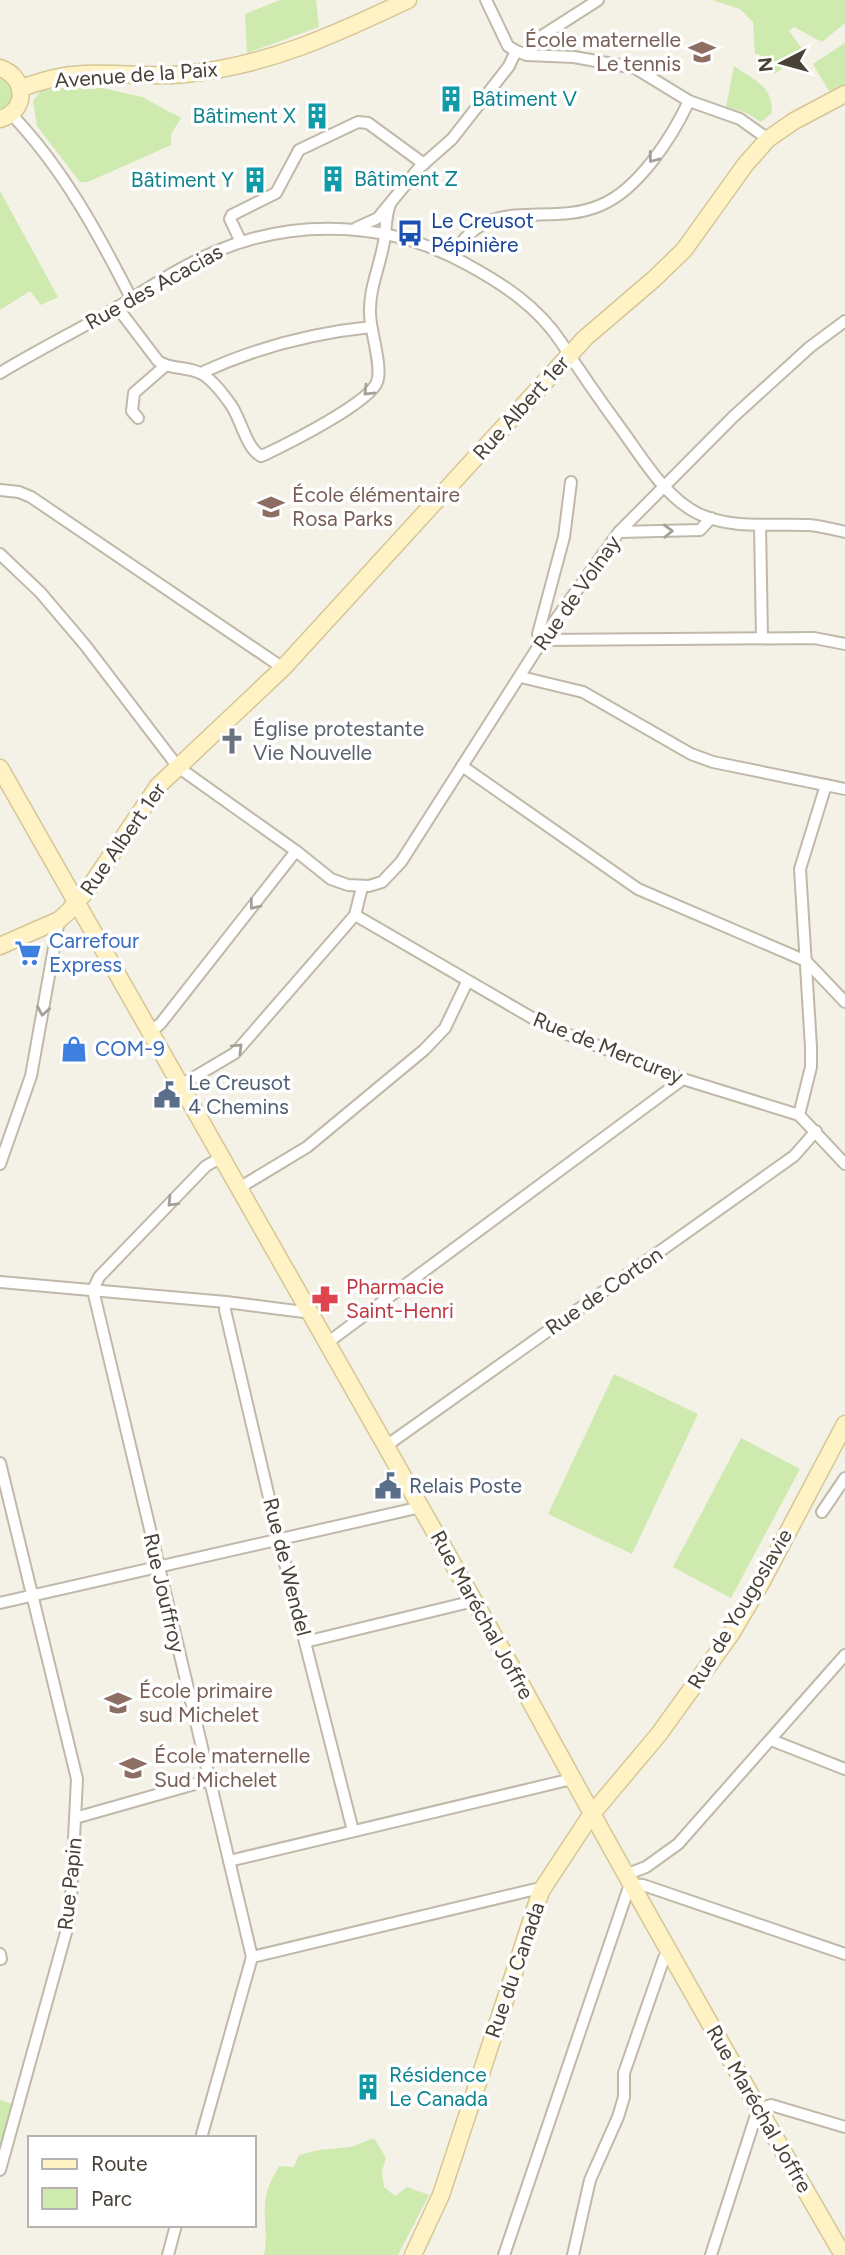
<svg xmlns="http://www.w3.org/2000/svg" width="845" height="2255" viewBox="0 0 845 2255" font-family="Figtree,sans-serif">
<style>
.green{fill:#ceeaae}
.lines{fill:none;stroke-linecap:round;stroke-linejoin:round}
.street-casing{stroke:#c0b9a9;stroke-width:14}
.secondary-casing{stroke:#d6c695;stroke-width:19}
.street{stroke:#fff;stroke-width:10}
.secondary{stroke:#fff3c6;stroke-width:16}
.oneway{stroke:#a4a09a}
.labels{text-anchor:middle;stroke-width:7;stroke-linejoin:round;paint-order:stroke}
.education-label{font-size:21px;fill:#785e54;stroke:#fff;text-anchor:start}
.street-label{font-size:21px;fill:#484136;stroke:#fff}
.culture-label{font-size:21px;fill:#0d838f;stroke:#fff;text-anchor:start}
.transit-label{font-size:21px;fill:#164399;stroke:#fff;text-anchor:start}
.worship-label{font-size:21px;fill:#5b616d;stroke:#fff;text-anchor:start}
.shop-label{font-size:21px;fill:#366cbe;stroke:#fff;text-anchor:start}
.service-label{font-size:21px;fill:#4e5e75;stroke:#fff;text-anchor:start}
.health-label{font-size:21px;fill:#be3a42;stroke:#fff;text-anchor:start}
</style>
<rect width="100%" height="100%" fill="#f4f1e7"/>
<g class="green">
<path d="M280,0H316L319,27L247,53L245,14Z"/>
<path d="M712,0H845V23L822,42L794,27L789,31L804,51L775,74L759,54H755L753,22L740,9Z"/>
<path d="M845,43V86L829,91L813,64Z"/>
<path d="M734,66C754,80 773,86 772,113L761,122L747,113L726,107Z"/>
<path d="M0,75L9,81L14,93L11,105L0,112Z"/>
<path d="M60,88H102L142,97L181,118L171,134V145L88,182H80L37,126L33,101L42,90Z"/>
<path d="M0,191L58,297L41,305L30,291L0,310Z"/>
<path d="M614,1374L698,1414L632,1554L548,1514Z"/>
<path d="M741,1438L800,1469L731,1598L673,1567Z"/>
<path d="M0,2100L12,2104L0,2149Z"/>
<path d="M374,2138L386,2158L382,2171L384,2187L395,2196L407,2187L429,2195L398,2255H264C269,2234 261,2213 267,2192C269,2183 275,2175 279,2166L294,2167L299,2155L319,2150L351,2147Z"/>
</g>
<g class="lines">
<g class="street-casing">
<g id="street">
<path d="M486,0L508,46L516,51L527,55L574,57L635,68L689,101L740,119L768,139"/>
<path d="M527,55L534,41L598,0"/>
<path d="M11,114C62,167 98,233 131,298"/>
<path d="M356,228L378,218L419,168L452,139L509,66L516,51"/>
<path d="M241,242L230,219L232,215L276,193L299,150L358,122L368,123L424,164"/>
<path d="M453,256C488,191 547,229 601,205C639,189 672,137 689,101"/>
<path d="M117,307L158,361C171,370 186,366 200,373C211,378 224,395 231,405C241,419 246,448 261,456L266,454C289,443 369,403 377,382C383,367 370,331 370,313C369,286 382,262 385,235C386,224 386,215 390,204"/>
<path d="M0,373C38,350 78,330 116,308C149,288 181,266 217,251C298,217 392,222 468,265C503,284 538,307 561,342C581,373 602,403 624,433C644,461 667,499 699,514C734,530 771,523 809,525C821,526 833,529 845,532"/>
<path d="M201,373C255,348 312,333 371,327"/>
<path d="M138,418L132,411L134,393L165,366"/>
<path d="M0,490L19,492L31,497L283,668"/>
<path d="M760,525L762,638"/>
<path d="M619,532L700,530L711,518"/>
<path d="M0,554L40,592L85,645L178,767L296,851L331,879L348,885L369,886L382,882L401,862L554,622L619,532L733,417L810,347L845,321"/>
<path d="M543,640L814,638L845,644"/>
<path d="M543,640L538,634L564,537L571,482"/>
<path d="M521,677L583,692L691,754L713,762L845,789"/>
<path d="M462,766L638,889L806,961L845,1002"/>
<path d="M355,915L546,1026L683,1079L799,1115L845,1164"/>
<path d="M151,1032L161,1023L296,851"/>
<path d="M181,1085L235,1053L355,915L362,887"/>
<path d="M799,1115L811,1067V1047L800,869L826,785"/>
<path d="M0,1164L31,1076L59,920"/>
<path d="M239,1188L307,1147L424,1050L445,1028L467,982"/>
<path d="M0,1282L226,1302L304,1312L308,1309"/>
<path d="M226,1302L225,1310L279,1540L353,1831"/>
<path d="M327,1343L683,1079"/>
<path d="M386,1446L794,1156L816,1131"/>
<path d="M0,1463L77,1779L70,1918L0,2170"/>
<path d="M822,1512L845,1478"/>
<path d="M0,1603L421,1507"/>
<path d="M305,1642L474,1601"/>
<path d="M771,1740L845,1769"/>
<path d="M75,1818L209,1780"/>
<path d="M229,1861L572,1779"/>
<path d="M625,1875L646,1867L678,1844L845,1655"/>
<path d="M0,1954L1,1959"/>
<path d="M252,1957L536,1889L541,1891"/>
<path d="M201,2138L252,1957L93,1290L99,1277L206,1166L222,1157"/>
<path d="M168,2255L176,2225"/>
<path d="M504,2255L630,1884L643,1885L845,1954"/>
<path d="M573,2255L590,2180L618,2117L624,2097V2073L664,1958L670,1954"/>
<path d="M711,2255L758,2109L771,2105L845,2127"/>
</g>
</g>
<g class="secondary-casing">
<g id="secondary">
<path d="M0,68C27,77 28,111 0,119"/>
<path d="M21,88C37,83 55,76 73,75C110,71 148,78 185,74C267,66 334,35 408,0"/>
<path d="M0,768L515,1673C621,1869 731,2062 843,2255"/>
<path d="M0,946L59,920L68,912L89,888L158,786L283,668L585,338L654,279L684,250L745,165L768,139L794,121L845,94"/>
<path d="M413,2255L441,2195L541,1891L591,1815L659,1734L731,1634L760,1585L845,1424"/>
</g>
</g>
<use href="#street" class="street"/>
<use href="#secondary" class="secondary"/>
</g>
<defs><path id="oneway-chevron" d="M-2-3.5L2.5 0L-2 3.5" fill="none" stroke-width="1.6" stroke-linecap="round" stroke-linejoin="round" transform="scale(1.75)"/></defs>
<g class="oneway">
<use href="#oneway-chevron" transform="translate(653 158) rotate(127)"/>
<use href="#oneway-chevron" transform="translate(368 391) rotate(135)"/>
<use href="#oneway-chevron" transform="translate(668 531) rotate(-2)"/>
<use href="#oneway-chevron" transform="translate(254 905) rotate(128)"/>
<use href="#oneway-chevron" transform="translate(43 1011) rotate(100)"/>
<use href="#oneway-chevron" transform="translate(238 1048) rotate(-45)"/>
<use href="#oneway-chevron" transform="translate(172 1202) rotate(134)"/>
</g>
<defs>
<g id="school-bare" transform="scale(2.1)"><path d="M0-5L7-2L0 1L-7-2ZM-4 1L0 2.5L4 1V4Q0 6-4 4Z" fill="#8d6e63" stroke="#fff" stroke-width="2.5" paint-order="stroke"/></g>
<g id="building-bare" transform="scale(2.1)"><path d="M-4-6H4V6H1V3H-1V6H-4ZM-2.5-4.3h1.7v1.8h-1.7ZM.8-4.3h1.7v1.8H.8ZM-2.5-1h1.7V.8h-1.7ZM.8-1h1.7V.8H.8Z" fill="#0f9aa8" stroke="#fff" stroke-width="2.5" paint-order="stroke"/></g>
<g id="bus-bare" transform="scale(2.1)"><path d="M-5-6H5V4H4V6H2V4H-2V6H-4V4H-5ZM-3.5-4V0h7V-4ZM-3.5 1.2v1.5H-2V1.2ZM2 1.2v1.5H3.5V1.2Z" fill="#1a4fb4" stroke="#fff" stroke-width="2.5" paint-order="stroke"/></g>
<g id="church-bare" transform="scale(2.1)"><path d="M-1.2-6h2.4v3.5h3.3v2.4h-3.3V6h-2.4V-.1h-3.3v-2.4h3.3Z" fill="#6b7280" stroke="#fff" stroke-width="2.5" paint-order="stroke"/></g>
<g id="supermarket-bare" transform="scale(2.1)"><path d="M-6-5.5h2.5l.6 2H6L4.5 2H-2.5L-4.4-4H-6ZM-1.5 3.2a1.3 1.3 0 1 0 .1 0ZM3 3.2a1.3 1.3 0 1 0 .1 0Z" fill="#3f7fe0" stroke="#fff" stroke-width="2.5" paint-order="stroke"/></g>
<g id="shop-bare" transform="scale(2.1)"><path d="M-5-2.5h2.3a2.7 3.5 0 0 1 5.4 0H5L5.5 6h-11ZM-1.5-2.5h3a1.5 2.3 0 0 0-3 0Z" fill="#3f7fe0" stroke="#fff" stroke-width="2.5" paint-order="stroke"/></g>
<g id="civic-bare" transform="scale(2.1)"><path d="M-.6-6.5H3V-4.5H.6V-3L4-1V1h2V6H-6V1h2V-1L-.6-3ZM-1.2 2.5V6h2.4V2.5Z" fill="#5c6f8a" stroke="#fff" stroke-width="2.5" paint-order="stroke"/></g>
<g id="pharmacy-bare" transform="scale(2.1)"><path d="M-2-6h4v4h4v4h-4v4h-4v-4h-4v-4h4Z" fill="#e0444e" stroke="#fff" stroke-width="2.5" paint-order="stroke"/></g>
</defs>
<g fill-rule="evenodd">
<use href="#school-bare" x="702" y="52"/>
<use href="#building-bare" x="451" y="99"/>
<use href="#building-bare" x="317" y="116"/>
<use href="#building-bare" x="333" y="179"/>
<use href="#building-bare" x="255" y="180"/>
<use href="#bus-bare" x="410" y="233"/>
<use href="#school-bare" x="271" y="507"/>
<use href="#church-bare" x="232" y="741"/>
<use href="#supermarket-bare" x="28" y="953"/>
<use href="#shop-bare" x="74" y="1049"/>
<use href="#civic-bare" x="167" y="1095"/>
<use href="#pharmacy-bare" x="325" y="1299"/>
<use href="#civic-bare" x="388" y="1486"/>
<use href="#school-bare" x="118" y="1703"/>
<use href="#school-bare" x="133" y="1768"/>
<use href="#building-bare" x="368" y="2087"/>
</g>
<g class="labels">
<g class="education-label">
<text x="681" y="47" text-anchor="end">École maternelle<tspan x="681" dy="24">Le tennis</tspan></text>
<text x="292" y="502">École élémentaire<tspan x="292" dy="24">Rosa Parks</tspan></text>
<text x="139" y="1698">École primaire<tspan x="139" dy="24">sud Michelet</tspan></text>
<text x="154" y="1763">École maternelle<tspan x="154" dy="24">Sud Michelet</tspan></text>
</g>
<g class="street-label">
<text transform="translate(136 75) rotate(-4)" y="7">Avenue de la Paix</text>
<text transform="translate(154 287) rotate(-29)" y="7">Rue des Acacias</text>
<text transform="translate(521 408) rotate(-48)" y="7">Rue Albert 1er</text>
<text transform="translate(577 593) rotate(-55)" y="7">Rue de Volnay</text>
<text transform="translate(123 839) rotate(-55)" y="7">Rue Albert 1er</text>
<text transform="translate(608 1048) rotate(22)" y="7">Rue de Mercurey</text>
<text transform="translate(604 1291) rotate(-35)" y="7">Rue de Corton</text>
<text transform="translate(287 1567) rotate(76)" y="7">Rue de Wendel</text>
<text transform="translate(164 1593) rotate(77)" y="7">Rue Jouffroy</text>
<text transform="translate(740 1609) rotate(-59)" y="7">Rue de Yougoslavie</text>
<text transform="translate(482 1615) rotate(61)" y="7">Rue Maréchal Joffre</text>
<text transform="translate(70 1884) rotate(-84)" y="7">Rue Papin</text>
<text transform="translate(515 1970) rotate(-71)" y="7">Rue du Canada</text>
<text transform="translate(759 2109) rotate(60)" y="7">Rue Maréchal Joffre</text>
</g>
<g class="culture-label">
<text x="472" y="106">Bâtiment V</text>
<text x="296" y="123" text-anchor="end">Bâtiment X</text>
<text x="354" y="186">Bâtiment Z</text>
<text x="234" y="187" text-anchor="end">Bâtiment Y</text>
<text x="389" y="2082">Résidence<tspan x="389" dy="24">Le Canada</tspan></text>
</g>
<g class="transit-label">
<text x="431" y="228">Le Creusot<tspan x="431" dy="24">Pépinière</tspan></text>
</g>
<g class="worship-label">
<text x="253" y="736">Église protestante<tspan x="253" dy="24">Vie Nouvelle</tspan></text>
</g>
<g class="shop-label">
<text x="49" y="948">Carrefour<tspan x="49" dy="24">Express</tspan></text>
<text x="95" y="1056">COM-9</text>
</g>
<g class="service-label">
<text x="188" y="1090">Le Creusot<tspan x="188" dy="24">4 Chemins</tspan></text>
<text x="409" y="1493">Relais Poste</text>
</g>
<g class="health-label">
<text x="346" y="1294">Pharmacie<tspan x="346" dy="24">Saint-Henri</tspan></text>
</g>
</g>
<rect x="28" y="2136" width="228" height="91" fill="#ffffff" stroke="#b6b3af" stroke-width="2"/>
<rect x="42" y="2159" width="35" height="10" fill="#fff3c6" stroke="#b6b3af" stroke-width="2"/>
<text x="91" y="2171" font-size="21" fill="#484136">Route</text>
<rect x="42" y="2188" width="35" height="21" fill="#ceeaae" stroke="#b6b3af" stroke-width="2"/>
<text x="91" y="2206" font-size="21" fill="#484136">Parc</text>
<g transform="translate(782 63) rotate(264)" stroke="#ffffff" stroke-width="5" paint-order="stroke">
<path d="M0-5L12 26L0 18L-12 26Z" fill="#484136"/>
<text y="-10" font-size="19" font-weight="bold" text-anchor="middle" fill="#484136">N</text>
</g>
</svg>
